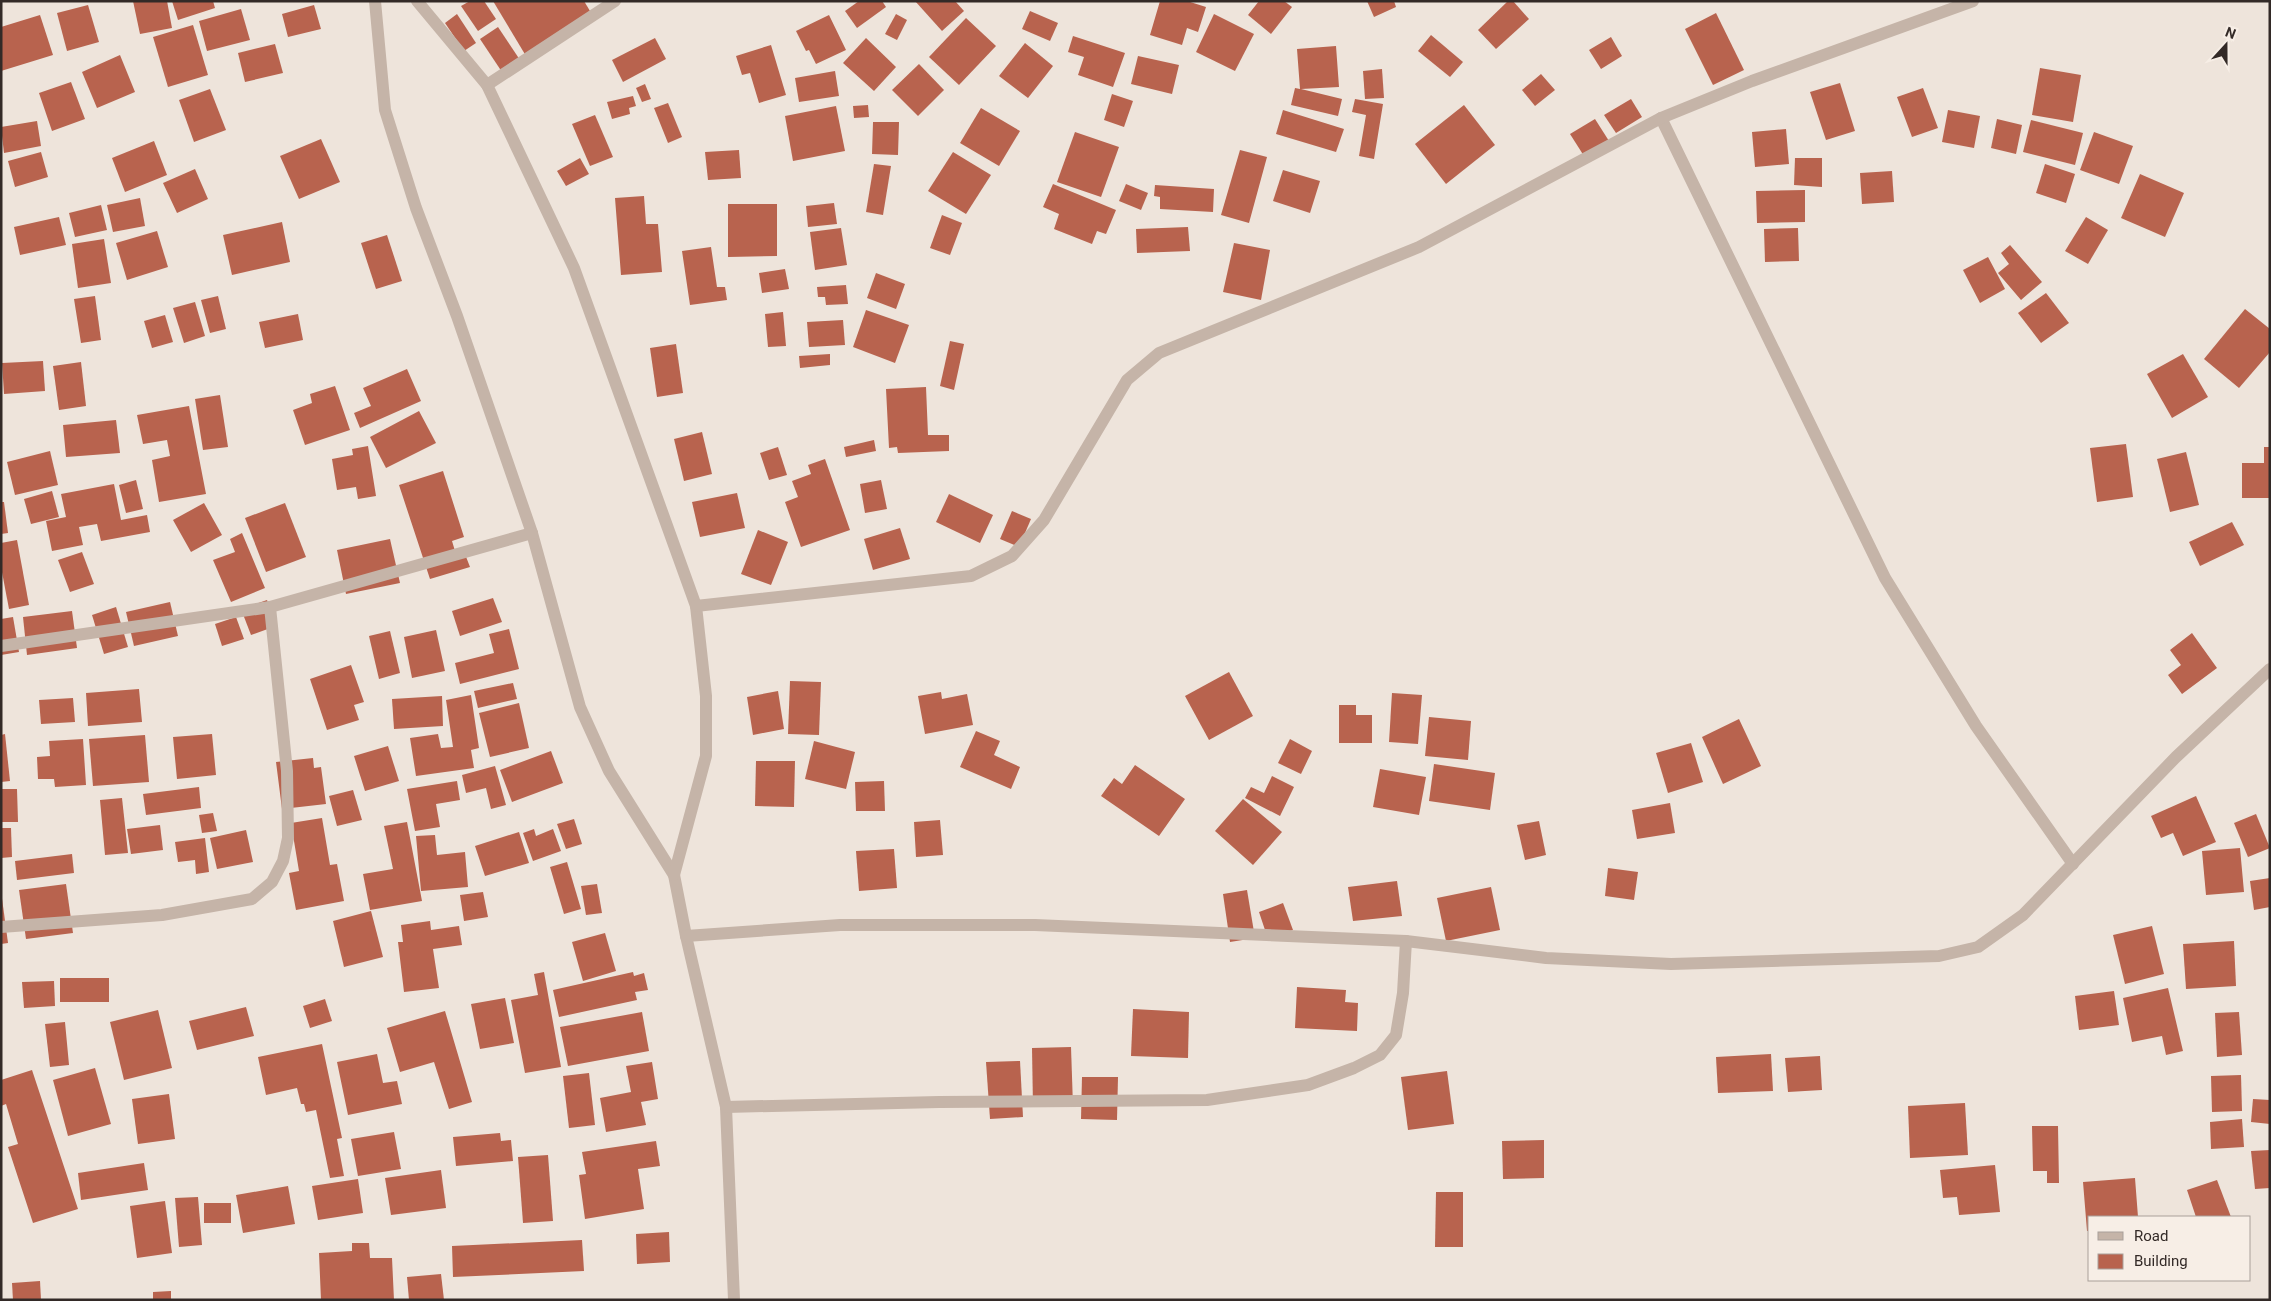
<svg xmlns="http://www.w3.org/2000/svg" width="2271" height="1301" viewBox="0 0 2271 1301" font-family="Roboto,sans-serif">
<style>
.building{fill:#b8634e}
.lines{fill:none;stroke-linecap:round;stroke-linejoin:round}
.street{stroke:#c5b4a8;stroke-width:12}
</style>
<rect width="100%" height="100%" fill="#eee4db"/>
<g class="building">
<path d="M133,1H167L172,28L140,34Z"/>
<path d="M172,1H213L215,8L178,20Z"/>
<path d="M470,1H484L496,19L478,31L461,6Z"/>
<path d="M493,1H584L593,16L526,56Z"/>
<path d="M859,1H882L886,7L857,28L845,11Z"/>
<path d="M915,1H955L964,11L942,31Z"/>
<path d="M1160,1H1187L1206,7L1198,32L1187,28L1182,45L1150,35Z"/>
<path d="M1259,1H1284L1292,7L1271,34L1248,15Z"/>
<path d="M1367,1H1394L1396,7L1374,17Z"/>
<path d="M1508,1H1513L1529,19L1496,49L1478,30Z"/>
<path d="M88,5L99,42L67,51L57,13Z"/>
<path d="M314,5L321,29L288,37L282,14Z"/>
<path d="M241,9L250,40L207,51L199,21Z"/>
<path d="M1030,11L1058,23L1050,41L1022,29Z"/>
<path d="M1716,13L1744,70L1713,85L1685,29Z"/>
<path d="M457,14L476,43L464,51L445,23Z"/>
<path d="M896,14L907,20L897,40L885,34Z"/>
<path d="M1214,14L1254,34L1235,71L1196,52Z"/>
<path d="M40,15L53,55L1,71V27Z"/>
<path d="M829,15L846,50L816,64L809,50L806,51L796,31Z"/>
<path d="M966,18L996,46L959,85L929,57Z"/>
<path d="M193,25L208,75L168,87L153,37Z"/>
<path d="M498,27L524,66L506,78L480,39Z"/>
<path d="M1431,35L1463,62L1450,77L1418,51Z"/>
<path d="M1073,36L1125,53L1113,87L1078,75L1084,57L1068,52Z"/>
<path d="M1611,37L1622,56L1601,69L1589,50Z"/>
<path d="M655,38L666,59L623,82L612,60Z"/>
<path d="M866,38L896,67L874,91L843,63Z"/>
<path d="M1025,43L1053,66L1028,98L999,76Z"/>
<path d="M275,44L283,73L245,82L238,53Z"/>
<path d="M771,45L786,95L759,103L750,73L742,75L736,56Z"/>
<path d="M1336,46L1339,87L1301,89L1342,99L1338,116L1291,105L1295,88L1300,89L1297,49Z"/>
<path d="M120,55L135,92L97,108L82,72Z"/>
<path d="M1138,56L1179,65L1172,94L1131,84Z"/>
<path d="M919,64L944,90L918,116L892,90Z"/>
<path d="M2040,68L2081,75L2073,122L2032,115Z"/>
<path d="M1382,69L1384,98L1365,99L1363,71Z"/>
<path d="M835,71L839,96L799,102L795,78Z"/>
<path d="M1541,74L1555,90L1535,106L1522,90Z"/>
<path d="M71,82L85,119L52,131L39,93Z"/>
<path d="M1840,83L1855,131L1826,140L1810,92Z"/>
<path d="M645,84L651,99L642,102L636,88Z"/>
<path d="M1923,88L1938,128L1912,137L1897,97Z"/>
<path d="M210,89L226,130L194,142L179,100Z"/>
<path d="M1112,94L1133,101L1124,127L1104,120Z"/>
<path d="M633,96L636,106L629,108L630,114L612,119L607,102Z"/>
<path d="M1355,99L1383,104L1374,159L1359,156L1366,115L1352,112Z"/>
<path d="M1631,99L1642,117L1616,133L1604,115Z"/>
<path d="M668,103L682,137L668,143L654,108Z"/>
<path d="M868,105L869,117L854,118L853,106Z"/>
<path d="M1464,105L1495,145L1446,184L1415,144Z"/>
<path d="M836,106L845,151L793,161L785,116Z"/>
<path d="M981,108L1020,131L999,166L960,143Z"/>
<path d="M1283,110L1344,129L1336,152L1276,134Z"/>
<path d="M1948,110L1980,116L1974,148L1942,142Z"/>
<path d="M595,115L613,157L590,166L572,124Z"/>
<path d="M1595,119L1609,141L1584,156L1570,134Z"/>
<path d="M1997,119L2022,125L2016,154L1991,148Z"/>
<path d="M2031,120L2083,133L2075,165L2023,152Z"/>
<path d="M37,121L41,146L4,153L1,127Z"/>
<path d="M873,122H899L898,155L872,154Z"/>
<path d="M1786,129L1789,164L1755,167L1752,132Z"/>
<path d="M1075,132L1119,147L1101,197L1057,182Z"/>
<path d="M2094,132L2133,146L2119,184L2080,170Z"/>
<path d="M321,139L340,182L299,199L280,156Z"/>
<path d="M154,141L167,175L125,192L112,158Z"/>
<path d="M739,150L741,178L708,180L705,152Z"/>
<path d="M1240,150L1267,157L1249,223L1221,215Z"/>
<path d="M41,152L48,177L15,187L8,161Z"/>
<path d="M953,152L991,175L966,214L928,191Z"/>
<path d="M580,158L589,174L566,186L557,171Z"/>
<path d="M1795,158H1822V187L1794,185Z"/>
<path d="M874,164L891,166L883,215L866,212Z"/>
<path d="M2045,164L2075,174L2066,203L2036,193Z"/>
<path d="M195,169L208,199L177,213L163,183Z"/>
<path d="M1283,170L1320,181L1310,213L1273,201Z"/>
<path d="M1892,171L1894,202L1862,204L1860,173Z"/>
<path d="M2140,174L2184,193L2165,237L2121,218Z"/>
<path d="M1053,184L1116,210L1106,234L1097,231L1092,244L1054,229L1059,214L1043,207Z"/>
<path d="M1126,184L1148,193L1141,210L1119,201Z"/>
<path d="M1155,185L1214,189L1213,212L1160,209V197L1154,196Z"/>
<path d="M1805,190V222L1757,223L1756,191Z"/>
<path d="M644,196L646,224H658L662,272L621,275L615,198Z"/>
<path d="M140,198L145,226L113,232L107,205Z"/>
<path d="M834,203L837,224L808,227L806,206Z"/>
<path d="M728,204H777V256L728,257Z"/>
<path d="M101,205L107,230L75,237L69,213Z"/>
<path d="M942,215L962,223L950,255L930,248Z"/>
<path d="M59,217L66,245L20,255L14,227Z"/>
<path d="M2086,217L2108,230L2088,264L2065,251Z"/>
<path d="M282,222L290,262L232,275L223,235Z"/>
<path d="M1188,227L1190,251L1137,253L1136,229Z"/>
<path d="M841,228L847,265L815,270L810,232Z"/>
<path d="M1798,228L1799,261L1765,262L1764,229Z"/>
<path d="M157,231L168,267L127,280L116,243Z"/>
<path d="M387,235L402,281L376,289L361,243Z"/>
<path d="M104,239L111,283L78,288L72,244Z"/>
<path d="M1234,243L1270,250L1261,300L1223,292Z"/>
<path d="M2010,245L2042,282L2021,300L1998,273L2009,264L2001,253Z"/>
<path d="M711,247L717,287H725L727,300L690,305L682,251Z"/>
<path d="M1988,257L2005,289L1980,303L1963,270Z"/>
<path d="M785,269L789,289L762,293L759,273Z"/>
<path d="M876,273L905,284L896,309L867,298Z"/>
<path d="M846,285L848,304L826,305L825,297H818L817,287Z"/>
<path d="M2046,293L2069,323L2041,343L2018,313Z"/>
<path d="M95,296L101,340L81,343L74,299Z"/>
<path d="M218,296L226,329L210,333L201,300Z"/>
<path d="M195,302L205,336L184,343L173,308Z"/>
<path d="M2245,309L2270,329V352L2239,388L2204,359Z"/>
<path d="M866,310L909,325L895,363L853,347Z"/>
<path d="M783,312L786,346L768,347L765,314Z"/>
<path d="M298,314L303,340L265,348L259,322Z"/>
<path d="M165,315L173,342L152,348L144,321Z"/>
<path d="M843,320L845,345L809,347L807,322Z"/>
<path d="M950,341L964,344L954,390L940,386Z"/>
<path d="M676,344L683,393L657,397L650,348Z"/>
<path d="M830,354V365L800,368L799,356Z"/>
<path d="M2183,354L2208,397L2172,418L2147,374Z"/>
<path d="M43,361L45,391L4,394L2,363Z"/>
<path d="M81,362L86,406L59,410L53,366Z"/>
<path d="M407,369L421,401L360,428L354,413L371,406L363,388Z"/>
<path d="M335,386L350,430L305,445L293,410L312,403L310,394Z"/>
<path d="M926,387L928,435H949V451L898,453L897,447L889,448L886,389Z"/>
<path d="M220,395L228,447L203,450L195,399Z"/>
<path d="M189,406L206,494L159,502L152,460L170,456L167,440L143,444L137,415Z"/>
<path d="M419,411L436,443L386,468L370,437Z"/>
<path d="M116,420L120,453L66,457L63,425Z"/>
<path d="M702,432L712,474L684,481L674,439Z"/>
<path d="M874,440L876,451L846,457L844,447Z"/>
<path d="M2126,444L2133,497L2097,502L2090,448Z"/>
<path d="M368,446L376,496L358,499L356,487L337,490L332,459L353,455L352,449Z"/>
<path d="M778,447L787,475L769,480L760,453Z"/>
<path d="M2264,447H2270V498H2242V463H2264Z"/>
<path d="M50,451L58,485L15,495L7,462Z"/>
<path d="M2186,452L2199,505L2170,512L2157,459Z"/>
<path d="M825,459L850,530L801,547L785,502L798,497L792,481L811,474L808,465Z"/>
<path d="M443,471L464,537L452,541L455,551L463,549L470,567L430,579L399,485Z"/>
<path d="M136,480L143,509L126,513L119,485Z"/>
<path d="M881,480L887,509L865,513L860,484Z"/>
<path d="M114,484L121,520L147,515L150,532L101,541L97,524L79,527L83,545L52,551L46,521L66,517L61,494Z"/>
<path d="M52,491L59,517L31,524L24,499Z"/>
<path d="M737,493L745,528L700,537L692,502Z"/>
<path d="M949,494L993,515L980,543L936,522Z"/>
<path d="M1,502H4L8,533L1,534Z"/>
<path d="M204,503L222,535L191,552L173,520Z"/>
<path d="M285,503L306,557L266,572L245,518Z"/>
<path d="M1012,511L1031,519L1019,547L1000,539Z"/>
<path d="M2232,522L2244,545L2200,566L2189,542Z"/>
<path d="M900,528L910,559L873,570L864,539Z"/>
<path d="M758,530L788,542L771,585L741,574Z"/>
<path d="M242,533L265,588L231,602L213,560L235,552L230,539Z"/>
<path d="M390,539L400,583L346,594L337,550Z"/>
<path d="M17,540L29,605L9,609L1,567V543Z"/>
<path d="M82,552L94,584L70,592L58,560Z"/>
<path d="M493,598L502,622L460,636L452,611Z"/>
<path d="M267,600L276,626L251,635L241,609Z"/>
<path d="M170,602L178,636L134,646L126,612Z"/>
<path d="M116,607L128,647L104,654L92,615Z"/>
<path d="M72,611L77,648L27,655L23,617Z"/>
<path d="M13,617L19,652L1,655V619Z"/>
<path d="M236,617L244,639L222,646L215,624Z"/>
<path d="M509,629L519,669L460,684L455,663L494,653L489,634Z"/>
<path d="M436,630L445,671L412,678L404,637Z"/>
<path d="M390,631L400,673L379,679L369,636Z"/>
<path d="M2192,633L2217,668L2182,694L2168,675L2181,665L2170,650Z"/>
<path d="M351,665L364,702L354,705L359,720L327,730L310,679Z"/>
<path d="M1229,672L1253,716L1209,740L1185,696Z"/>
<path d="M790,681L821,682L819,735L788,734Z"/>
<path d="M513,683L517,699L478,708L474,691Z"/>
<path d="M139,689L142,722L88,726L86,693Z"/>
<path d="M778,691L784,729L753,735L747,697Z"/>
<path d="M941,692L942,699L967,694L973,725L925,734L918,696Z"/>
<path d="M1392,693L1422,695L1418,744L1389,742Z"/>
<path d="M471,695L479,748L471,750L474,768L416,776L410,738L438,734L441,748L453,747L446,700Z"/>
<path d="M442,696L443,726L394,729L392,699Z"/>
<path d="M73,698L75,722L41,724L39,700Z"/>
<path d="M519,703L529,748L490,757L479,713Z"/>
<path d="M1339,705H1356V715H1372V743H1339Z"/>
<path d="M1429,717L1471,721L1468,760L1425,756Z"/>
<path d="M1739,719L1761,766L1723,784L1702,737Z"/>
<path d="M976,731L1000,741L994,755L1020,767L1011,789L960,767Z"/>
<path d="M5,734L10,781L1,782V735Z"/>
<path d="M212,734L216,775L177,779L173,737Z"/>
<path d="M145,735L149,782L93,786L89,739Z"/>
<path d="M83,739L86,785L55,787L54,779H38L37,757L50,756L49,741Z"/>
<path d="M1290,739L1312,751L1301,774L1278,763Z"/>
<path d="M814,741L855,752L846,789L805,779Z"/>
<path d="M1691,743L1703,782L1668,793L1656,753Z"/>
<path d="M388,746L399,781L365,791L354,756Z"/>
<path d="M551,751L563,783L512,802L500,770Z"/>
<path d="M313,758L314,768L321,767L326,804L282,809L276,762Z"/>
<path d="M756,761H795L794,807L755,806Z"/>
<path d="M1434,764L1495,773L1490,810L1429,801Z"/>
<path d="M1135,765L1185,799L1159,836L1101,796L1114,778L1122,784Z"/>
<path d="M495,766L506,805L491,809L486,788L466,793L462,775Z"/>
<path d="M1380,769L1426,777L1419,815L1373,807Z"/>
<path d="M1272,776L1294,787L1280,816L1245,798L1251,787L1264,793Z"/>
<path d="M457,781L460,800L436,804L440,827L415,831L407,789Z"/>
<path d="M884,781L885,811H856L855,782Z"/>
<path d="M199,787L201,808L146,815L143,794Z"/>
<path d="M1,789H17L18,822H1Z"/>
<path d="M353,790L362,820L337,826L329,796Z"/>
<path d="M2196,796L2216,842L2183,856L2173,833L2161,838L2151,816Z"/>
<path d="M122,798L128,853L105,855L100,800Z"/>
<path d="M1243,799L1282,832L1253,865L1215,831Z"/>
<path d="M1670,803L1675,833L1637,839L1632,810Z"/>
<path d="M213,813L217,831L202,833L199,815Z"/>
<path d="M2256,814L2270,848L2248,857L2234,823Z"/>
<path d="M322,818L330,865L337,864L344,901L296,910L289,873L299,871L291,823Z"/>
<path d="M574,819L582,844L566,849L557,824Z"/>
<path d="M940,820L943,855L916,857L914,822Z"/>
<path d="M1539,821L1546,855L1525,860L1517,825Z"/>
<path d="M407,822L422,901L370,910L363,874L393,869L384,826Z"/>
<path d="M160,825L163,850L131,854L127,829Z"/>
<path d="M1,828H11L12,857L1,858Z"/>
<path d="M534,829L536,836L553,829L561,851L533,861L523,833Z"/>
<path d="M246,830L253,862L217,869L210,838Z"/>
<path d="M519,832L529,863L485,876L475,846Z"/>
<path d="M435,835L437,855L465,852L468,887L421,891L416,836Z"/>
<path d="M205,838L209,872L196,874L195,860L178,862L175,842Z"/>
<path d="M2240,848L2244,892L2206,895L2202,851Z"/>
<path d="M894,849L897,888L859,891L856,851Z"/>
<path d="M72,854L74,873L17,880L15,861Z"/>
<path d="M567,862L581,909L564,914L550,867Z"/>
<path d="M1608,868L1638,872L1634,900L1605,896Z"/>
<path d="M2270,878V907L2254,910L2250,881Z"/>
<path d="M1397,881L1402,916L1353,921L1348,887Z"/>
<path d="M66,884L73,933L26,939L19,890Z"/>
<path d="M597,884L602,913L586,915L581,886Z"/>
<path d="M1491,887L1500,930L1446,941L1437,898Z"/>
<path d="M1247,890L1255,938L1230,942L1223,894Z"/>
<path d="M1,891L8,943L1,944Z"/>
<path d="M483,892L488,917L464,921L460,895Z"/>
<path d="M1283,903L1293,930L1268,939L1259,912Z"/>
<path d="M371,911L383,957L344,967L333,921Z"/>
<path d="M430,921L431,930L459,926L462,945L433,949L439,988L404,992L398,942H403L401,925Z"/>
<path d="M2152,926L2164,974L2125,984L2113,935Z"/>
<path d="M605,933L616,971L583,981L572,942Z"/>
<path d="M2234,941L2236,986L2186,989L2183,944Z"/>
<path d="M544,972L561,1067L525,1073L511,1000L538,995L534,974Z"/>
<path d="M633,972L634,976L644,973L648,990L635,992L637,1000L559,1017L553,990Z"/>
<rect x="60" y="978" width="49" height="24"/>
<path d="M54,981L55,1006L24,1008L22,982Z"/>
<path d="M1297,987L1346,990L1345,1002L1358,1003L1357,1031L1295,1028Z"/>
<path d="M2168,988L2183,1051L2166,1055L2162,1036L2132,1042L2123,998Z"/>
<path d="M2114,991L2119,1025L2079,1030L2075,996Z"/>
<path d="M505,998L514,1043L480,1049L471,1004Z"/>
<path d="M325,999L332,1021L310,1028L303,1006Z"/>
<path d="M246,1007L254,1036L197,1050L189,1021Z"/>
<path d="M1133,1009L1189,1012L1188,1058L1131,1056Z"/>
<path d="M158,1010L172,1068L124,1080L110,1022Z"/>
<path d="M445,1011L472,1102L449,1109L434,1062L400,1072L387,1028Z"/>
<path d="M642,1012L649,1051L568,1066L560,1027Z"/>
<path d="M2239,1012L2242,1055L2217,1057L2215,1013Z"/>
<path d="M65,1022L69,1065L50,1067L45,1024Z"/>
<path d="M322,1044L342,1138L337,1139L344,1176L330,1178L316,1110L306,1112L304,1104H301L297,1088L266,1095L258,1057Z"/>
<path d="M1071,1047L1073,1106L1033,1107L1032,1048Z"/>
<path d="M377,1054L383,1083L397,1081L402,1104L348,1115L337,1062Z"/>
<path d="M1771,1054L1773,1091L1718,1093L1716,1057Z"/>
<path d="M1820,1056L1822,1090L1788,1092L1785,1058Z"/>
<path d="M1020,1061L1023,1117L990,1119L986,1062Z"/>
<path d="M652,1062L658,1099L641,1102L646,1125L606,1132L600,1098L631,1092L626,1066Z"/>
<path d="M95,1068L111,1124L68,1136L53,1080Z"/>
<path d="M32,1070L78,1209L33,1223L8,1147L18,1144L6,1104L1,1106V1080Z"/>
<path d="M1447,1071L1454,1124L1408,1130L1401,1077Z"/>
<path d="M589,1073L595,1125L569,1128L563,1076Z"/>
<path d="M2241,1075L2242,1111L2212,1112L2211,1076Z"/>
<path d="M1082,1077H1118L1117,1120L1081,1119Z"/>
<path d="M169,1094L175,1139L138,1144L132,1099Z"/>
<path d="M2253,1099L2270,1100V1124L2251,1122Z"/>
<path d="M1965,1103L1968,1155L1910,1158L1908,1106Z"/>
<path d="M2242,1119L2244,1147L2211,1149L2210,1122Z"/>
<path d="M2032,1126H2058L2059,1183H2047V1171H2033Z"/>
<path d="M394,1132L401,1169L358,1176L351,1139Z"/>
<path d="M500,1133L501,1141L511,1140L513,1161L456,1166L453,1137Z"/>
<path d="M1544,1140V1178L1503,1179L1502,1141Z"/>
<path d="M656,1141L660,1166L638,1169L644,1209L585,1219L579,1175L586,1174L582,1152Z"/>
<path d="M2270,1150V1188L2255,1189L2251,1151Z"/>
<path d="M548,1155L553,1221L523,1223L518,1157Z"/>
<path d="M144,1163L148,1190L81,1200L78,1173Z"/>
<path d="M1995,1165L2000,1212L1959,1215L1957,1197L1943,1198L1940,1170Z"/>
<path d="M441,1170L446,1208L391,1215L385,1178Z"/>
<path d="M2135,1178L2138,1217H2090V1231H2087L2083,1182Z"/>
<path d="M358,1179L363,1213L318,1220L312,1186Z"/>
<path d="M2217,1180L2231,1217H2196L2187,1190Z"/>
<path d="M288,1186L295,1224L243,1233L236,1195Z"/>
<path d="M1436,1192H1463V1247H1435Z"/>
<path d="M198,1197L202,1245L179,1247L175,1198Z"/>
<path d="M165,1201L172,1253L137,1258L130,1206Z"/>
<rect x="204" y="1203" width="27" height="20"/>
<path d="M669,1232L670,1262L637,1264L636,1234Z"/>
<path d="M582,1240L584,1271L453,1277L452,1246Z"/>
<path d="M352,1243H369L370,1258H392L394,1300H321L319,1253L352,1251Z"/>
<path d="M441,1274L444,1300H409L407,1277Z"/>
<path d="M40,1281L41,1300H13L12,1283Z"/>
<path d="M171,1291V1300H153V1292Z"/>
</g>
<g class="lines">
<g class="street">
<path d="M375,1L385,110L416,208L457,316L532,533L580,707L609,771L674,875L686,936L726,1107L734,1300"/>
<path d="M417,1L487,85L574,268L696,606L706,696V756L674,875"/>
<path d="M487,85L615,1"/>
<path d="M1661,118L1885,578L1976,726L2073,864"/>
<path d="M696,606L971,576L1012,556L1044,520L1127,380L1159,353L1419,247L1661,118L1752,81L1973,1"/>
<path d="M1,646L270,607"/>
<path d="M1,927L162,915L252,899L272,882L283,861L288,838L287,771L270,607L532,533"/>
<path d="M686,936L840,925H1035L1406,941L1546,958L1671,964L1939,956L1978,947L2023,915L2176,757L2270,669"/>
<path d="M726,1107L939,1102L1207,1100L1308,1085L1354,1068L1380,1055L1396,1035L1403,993L1406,941"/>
</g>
</g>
<rect width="2271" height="1301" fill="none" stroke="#332a27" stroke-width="5"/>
<rect x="2088" y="1216" width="162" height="65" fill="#f7eee6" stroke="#a9a09a"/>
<rect x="2098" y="1232" width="25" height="8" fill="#c5b4a8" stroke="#a9a09a"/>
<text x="2134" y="1241" font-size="15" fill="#332a27">Road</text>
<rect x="2098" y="1254" width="25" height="15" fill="#b8634e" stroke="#a9a09a"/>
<text x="2134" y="1266" font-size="15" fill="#332a27">Building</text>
<g transform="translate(2226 45) rotate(21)" stroke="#f7eee6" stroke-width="4" paint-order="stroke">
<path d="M0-4L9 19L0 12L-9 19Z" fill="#332a27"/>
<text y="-8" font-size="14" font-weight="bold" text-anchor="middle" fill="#332a27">N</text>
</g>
</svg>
